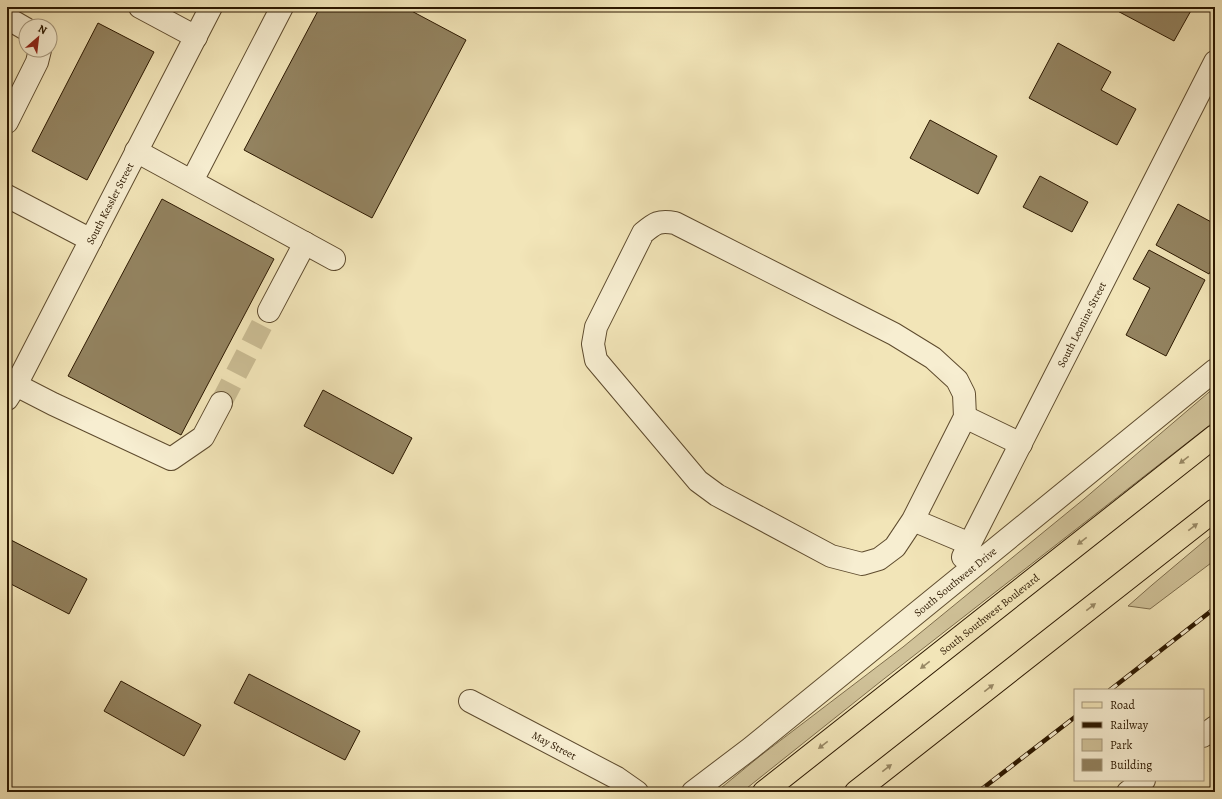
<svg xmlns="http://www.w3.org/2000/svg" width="1222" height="799" font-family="Alegreya,serif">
	<rect width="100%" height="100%" fill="#f2e5b8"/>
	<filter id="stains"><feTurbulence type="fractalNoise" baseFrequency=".005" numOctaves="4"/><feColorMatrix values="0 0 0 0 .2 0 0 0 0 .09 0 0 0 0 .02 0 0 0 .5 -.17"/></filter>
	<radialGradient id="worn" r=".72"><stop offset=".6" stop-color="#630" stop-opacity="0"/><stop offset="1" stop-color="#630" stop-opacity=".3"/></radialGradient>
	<path fill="#d0c299" stroke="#7e6d4c" d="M1215 387V421L880 682 742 792H716L760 756 903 647 1084 499Z
		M1215 532V560L1150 609 1128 606 1152 585Z"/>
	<path fill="#938360" stroke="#2c1800" d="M320 7H404L466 40 372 218 244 150Z
		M1110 7H1193L1174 41Z
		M98 23 154 52 87 180 32 151Z
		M1058 43 1111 72 1101 90 1136 109 1117 145 1029 98Z
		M930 120 997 156 978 194 910 158Z
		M1040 176 1088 202 1072 232 1023 207Z
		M162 199 274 259 181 435 68 376Z
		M1178 204 1215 224V263L1209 274 1156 245Z
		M1149 250 1205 280 1166 356 1126 335 1150 288 1133 279Z
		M323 390 412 438 393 474 304 426Z
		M7 538 87 579 69 614 7 582Z
		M249 674 360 731 345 760 234 703Z
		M121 681 201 725 184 756 104 711Z"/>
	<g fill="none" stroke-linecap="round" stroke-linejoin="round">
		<path stroke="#cabc93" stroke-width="22" stroke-dasharray="22 11" stroke-linecap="butt" d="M221 403 269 311"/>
		<defs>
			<g id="minor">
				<path d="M140 7 196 37"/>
				<path d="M7 18 26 29"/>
				<path d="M7 122 37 62 40 50"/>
				<path d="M136 151 334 259"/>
				<path d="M192 181 282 7"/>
				<path d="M7 196 91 240"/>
				<path d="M269 311 305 243"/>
				<path d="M16 385 53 404 171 459 203 437 221 403"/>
				<path id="s1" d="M7 399 16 385 211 7"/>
				<path d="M965 417 1021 444"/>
				<path d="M913 520 895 547 879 559 862 564 831 556 717 495 698 481 596 360 593 344 596 327 643 233C655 223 659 220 675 223L894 334 933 358 957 380 964 394 965 417 913 520 970 544"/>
				<path id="s2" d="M963 557 1215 62"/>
				<path id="s3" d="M470 701 617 778 637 792"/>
				<path d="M1203 736 1215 727"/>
				<path id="s4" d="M693 792 751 748 1215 370"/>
				<path d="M1128 792 1144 780"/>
			</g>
			<g id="major">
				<path id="s5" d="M764 792 1215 436"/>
				<path d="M856 792 1215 510"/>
			</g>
		</defs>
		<use href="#minor" stroke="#5e4b2e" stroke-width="24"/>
		<use href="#major" stroke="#2c1800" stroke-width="24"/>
		<use href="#minor" stroke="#f7eed1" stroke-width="22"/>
		<use href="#major" stroke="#f2e5b8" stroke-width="22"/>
		<defs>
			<path id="rail" d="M1110 690 1215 608
				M978 792 1075 717"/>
		</defs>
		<use href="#rail" stroke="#2c1800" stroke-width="4.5"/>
		<use href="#rail" stroke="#f7eed1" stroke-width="3" stroke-dasharray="9" stroke-linecap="butt"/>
	</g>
	<defs><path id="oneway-solid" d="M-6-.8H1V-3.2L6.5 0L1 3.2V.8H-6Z"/></defs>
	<g fill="#998965">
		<use href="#oneway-solid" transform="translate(1184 460) rotate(142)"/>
		<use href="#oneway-solid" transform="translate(1193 527) rotate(-38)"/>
		<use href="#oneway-solid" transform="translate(1082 541) rotate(142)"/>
		<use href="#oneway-solid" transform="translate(1091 607) rotate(-38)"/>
		<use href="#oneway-solid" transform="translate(925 665) rotate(142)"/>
		<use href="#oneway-solid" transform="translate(989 688) rotate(-38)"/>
		<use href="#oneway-solid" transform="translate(823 745) rotate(142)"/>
		<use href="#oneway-solid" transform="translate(887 768) rotate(-38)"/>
	</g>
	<g text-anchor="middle" stroke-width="3" stroke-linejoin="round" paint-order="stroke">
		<g font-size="11" fill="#2c1800" stroke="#f7eed1">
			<text dy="4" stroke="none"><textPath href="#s1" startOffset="221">South Kessler Street</textPath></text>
			<text dy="4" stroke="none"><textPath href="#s2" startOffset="261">South Leonine Street</textPath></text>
			<text dy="4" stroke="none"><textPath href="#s4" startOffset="336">South Southwest Drive</textPath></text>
			<text dy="4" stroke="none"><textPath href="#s5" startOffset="287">South Southwest Boulevard</textPath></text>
			<text dy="4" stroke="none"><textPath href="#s3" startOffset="95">May Street</textPath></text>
		</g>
	</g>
	<rect width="1222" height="799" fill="none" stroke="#f2e5b8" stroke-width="24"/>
	<rect x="8" y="8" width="1206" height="783" fill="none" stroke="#2c1800" stroke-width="2"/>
	<rect x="12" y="12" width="1198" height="775" fill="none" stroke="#2c1800"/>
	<rect x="1074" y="689" width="130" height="92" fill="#f7eed1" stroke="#a6987d"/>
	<rect x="1082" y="702" width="20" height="6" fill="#f2e5b8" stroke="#a6987d"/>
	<text x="1110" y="709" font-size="12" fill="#2c1800">Road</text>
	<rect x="1082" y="722" width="20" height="6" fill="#2c1800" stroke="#a6987d"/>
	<text x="1110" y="729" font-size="12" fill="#2c1800">Railway</text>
	<rect x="1082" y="739" width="20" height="12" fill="#d0c299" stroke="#a6987d"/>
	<text x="1110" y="749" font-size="12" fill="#2c1800">Park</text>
	<rect x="1082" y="759" width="20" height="12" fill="#938360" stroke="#a6987d"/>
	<text x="1110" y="769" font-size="12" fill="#2c1800">Building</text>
	<g transform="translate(38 38) rotate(28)"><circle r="19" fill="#f7eed1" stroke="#a6987d"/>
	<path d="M0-3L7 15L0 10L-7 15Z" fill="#8f2418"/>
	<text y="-6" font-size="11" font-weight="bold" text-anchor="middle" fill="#2c1800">N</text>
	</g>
	<rect width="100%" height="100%" filter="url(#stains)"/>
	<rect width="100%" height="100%" fill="url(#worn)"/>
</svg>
